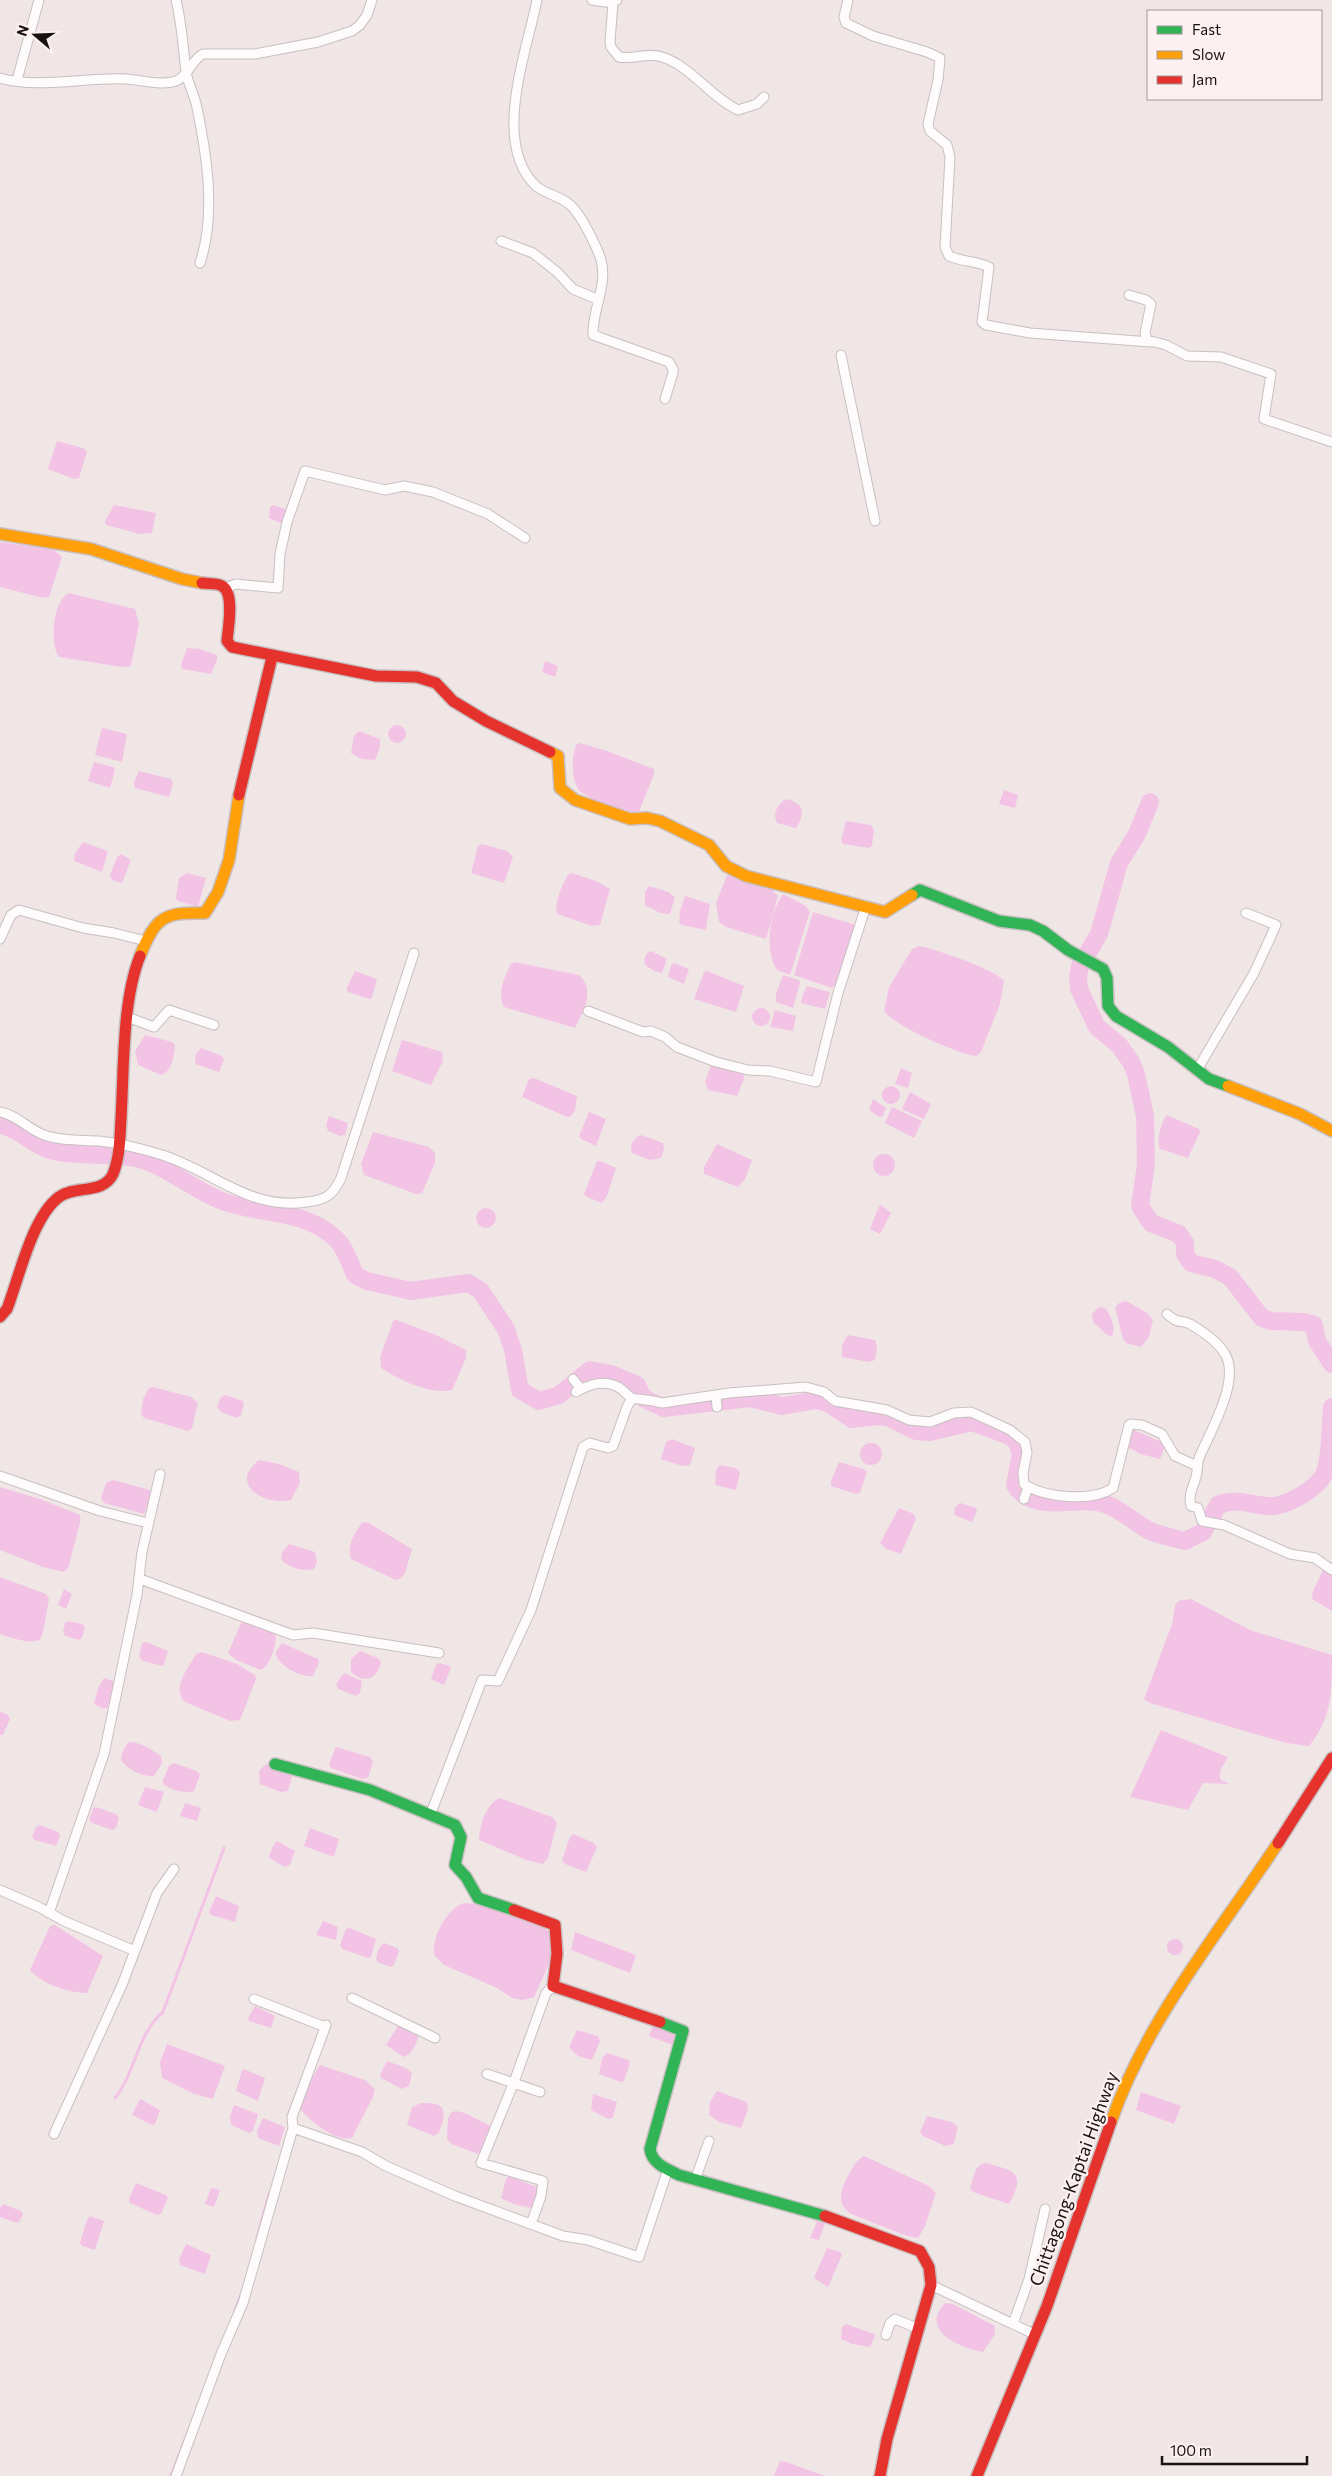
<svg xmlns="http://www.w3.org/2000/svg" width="1332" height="2476" font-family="Commissioner,sans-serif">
	<rect width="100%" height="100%" fill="#f1e6e6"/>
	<path fill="#f3c3e6" d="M57 441 83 448 87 452 79 478 74 479 48 469Z
		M114 505 156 513 152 533 140 534 106 525 105 521Z
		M273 505 288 510 283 524 269 518 270 507Z
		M0 542 53 549 62 557 49 597 43 598 0 587Z
		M69 593 135 609 139 624 131 666 122 667 59 657C49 644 53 600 69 593Z
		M187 648 200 649 217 655V660L211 674 182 669 181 665Z
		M545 661 558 666 555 677 542 672Z
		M388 734a9 9 0 1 1 18 0a9 9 0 1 1-18 0Z
		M102 728 127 734 122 762 95 755Z
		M359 731 380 739V747L375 760 362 759 351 753 354 736Z
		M580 743 607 751 654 769V774L638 814 599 803 579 791C571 776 571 761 576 745Z
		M94 762 113 767 115 770 110 788 88 781Z
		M139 771 171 779 173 783 169 797 135 788 134 782Z
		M1004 790 1018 795 1015 808 999 804Z
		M786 799C804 803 806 813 796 828L777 823C772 813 778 804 786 799Z
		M846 821 871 825 874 830 872 846 869 848 843 844 841 841Z
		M83 842 108 851 102 872 74 861 75 853Z
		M482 844 507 851 513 857 504 883 471 873 478 846Z
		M121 854 131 860 122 883 112 880 110 875 117 857Z
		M187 873 206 878 198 907 178 901 176 898 179 878Z
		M572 873 596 881 610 889 600 925 592 926 557 914C554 902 562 885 568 875Z
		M727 875 771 889 778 896 766 939 726 927 719 922 716 903Z
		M649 886 668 892 675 897 670 914 660 913 645 905V892Z
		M783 894 806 906 810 912 790 975 777 970C764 949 769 914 783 894Z
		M685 896 710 904 706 930 682 925 679 922 680 911Z
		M813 912 856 925 837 983 832 988 794 975Z
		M919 946C935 949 995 969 1004 981L1000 1004 981 1052 976 1056C958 1054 894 1026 884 1011L889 987 912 949Z
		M651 951 667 959 662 973 654 971 645 965C643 960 646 952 651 951Z
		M514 962 579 975C596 990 583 1011 575 1028L504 1007C497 992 504 978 511 964Z
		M674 963 689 969 684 984 668 977 671 965Z
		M355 971 377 979 372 998 370 999 348 992 346 989Z
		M707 971 744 986 736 1012 694 999 704 972Z
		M783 975 799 980 800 983 793 1008 776 1002V994Z
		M807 986 830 992 825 1009 801 1003 802 996Z
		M752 1017a9 9 0 1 1 18 0a9 9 0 1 1-18 0Z
		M775 1010 796 1016 793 1031 770 1027Z
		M145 1035 172 1042 175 1045C175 1055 171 1073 161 1075L138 1065 135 1051Z
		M402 1040 442 1052 443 1061 431 1085 392 1071Z
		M201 1048 222 1056 224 1060 219 1072 195 1064 196 1054Z
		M711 1065 744 1074V1079L737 1096 708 1090 705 1082Z
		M901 1068 912 1073 908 1088 895 1084Z
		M534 1078 577 1096 575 1111 571 1116 567 1117 522 1097 529 1079Z
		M882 1095a9 9 0 1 1 18 0a9 9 0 1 1-18 0Z
		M910 1092 931 1104 924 1119 902 1109Z
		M873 1099 886 1108 883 1116 879 1117 869 1110Z
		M892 1107 922 1121 914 1138 885 1123Z
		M589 1112 606 1119 596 1146 581 1139 579 1136Z
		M1167 1115 1201 1130 1188 1158 1160 1149C1156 1141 1161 1122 1167 1115Z
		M329 1116 348 1123 345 1135 340 1136 328 1131 326 1125Z
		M373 1132 429 1147 435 1153V1163L422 1193 416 1194 364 1175 361 1164Z
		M641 1135 663 1143 664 1148 661 1158 650 1160 632 1153C629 1146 634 1137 641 1135Z
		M717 1144 752 1160 745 1179 738 1187 704 1174V1167Z
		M873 1165a11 11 0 1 1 22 0a11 11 0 1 1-22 0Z
		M597 1161H601L616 1168 607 1196 602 1203 587 1197 584 1194Z
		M881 1205 891 1213 880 1234 870 1229 879 1206Z
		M476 1218a10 10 0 1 1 20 0a10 10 0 1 1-20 0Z
		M1126 1301 1146 1312 1153 1320 1149 1337 1141 1347 1126 1343 1123 1339 1115 1308 1119 1303Z
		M1099 1307 1105 1308C1111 1315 1116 1327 1112 1336L1107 1335 1093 1322 1092 1314Z
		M394 1319 436 1335 466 1350V1358L452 1390C431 1395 399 1380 381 1368L380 1357Z
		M848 1335 875 1340 877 1347 875 1360 869 1362 842 1357V1345Z
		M153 1387 191 1397 198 1403 192 1428 188 1431 144 1418 141 1414 143 1399 149 1388Z
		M226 1395 243 1401 244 1405 241 1415 237 1418 221 1412 217 1407 221 1397Z
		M1132 1429 1166 1444 1160 1459 1140 1454 1126 1446Z
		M672 1439 695 1448 690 1465 682 1466 661 1459 666 1442Z
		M860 1454a11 11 0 1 1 22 0a11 11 0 1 1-22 0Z
		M259 1460 279 1464 299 1472 300 1483 291 1500C264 1506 228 1484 259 1460Z
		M839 1462 864 1469 867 1472 860 1493 856 1494 831 1486V1481Z
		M720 1465 736 1468 740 1472 736 1490 715 1485 716 1470Z
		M113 1480 150 1490 152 1495 144 1514 104 1503 101 1498 106 1483Z
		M0 1487 40 1499 80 1515V1523L68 1568 64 1572 43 1567 0 1550Z
		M960 1503 976 1508 977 1511 972 1522 954 1515 955 1507Z
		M899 1508 914 1514 916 1519 901 1554 886 1549 880 1543Z
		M363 1522 369 1523 412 1549 405 1573 400 1579 396 1580 351 1559C346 1547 355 1531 363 1522Z
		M289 1544 315 1552 317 1562 314 1569C303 1572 288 1568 281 1559L282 1552Z
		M1323 1570 1332 1573V1611L1312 1599 1313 1591Z
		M0 1577 46 1594 49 1599 43 1632 40 1640C27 1644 12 1638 0 1634Z
		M64 1589 72 1594 66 1609 58 1605Z
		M1191 1599 1250 1630 1332 1655C1332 1691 1332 1718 1309 1746L1286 1743 1150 1703 1144 1699 1172 1624 1175 1606 1178 1601Z
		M69 1621 82 1624 85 1627 82 1638 79 1640 65 1636 63 1632 65 1623Z
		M242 1621 272 1631 276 1637C276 1647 270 1665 261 1670L236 1660 228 1653Z
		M146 1642 168 1651 163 1666 143 1661 139 1657 142 1643Z
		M282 1643 318 1659 319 1663 313 1676C299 1677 279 1666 275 1653Z
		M360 1651 378 1658 381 1662C377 1680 365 1684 351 1672V1659Z
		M202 1652 237 1664 255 1675 256 1679 240 1720 230 1721 185 1702C171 1689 188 1668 196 1654Z
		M439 1663 450 1666 451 1668 444 1685 431 1679 436 1665Z
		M344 1673 362 1681 360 1693 356 1696 338 1689 336 1684Z
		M104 1678 113 1681 114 1684 108 1707 104 1709 94 1704 98 1688Z
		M0 1712 7 1714 10 1719 3 1735H0Z
		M1161 1730 1228 1757 1220 1771V1779L1229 1784 1203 1783 1188 1810 1130 1797Z
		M128 1742C140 1741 152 1750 161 1756L162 1763 154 1776C143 1777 128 1770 121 1760L122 1753Z
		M336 1747 370 1757 373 1762 368 1778 362 1779 331 1768 329 1764Z
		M174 1763 197 1771 200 1775 194 1791C185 1794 168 1790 162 1782L169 1766Z
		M266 1764 291 1774 292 1777 288 1791 281 1792 260 1784 259 1771Z
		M145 1787 164 1792 157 1812 138 1805Z
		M500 1798 552 1817 557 1823 548 1858 543 1864 526 1860 479 1840C480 1825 486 1803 500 1798Z
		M185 1803 201 1808 197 1821 180 1816Z
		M96 1807 116 1814 119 1818 116 1828 112 1830 92 1823 89 1820 93 1808Z
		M40 1825 58 1832 60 1836 56 1846 35 1840 32 1837 36 1827Z
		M310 1828 339 1839 334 1857 304 1846Z
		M573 1834 594 1843 597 1847 586 1872 565 1864 562 1860 570 1837Z
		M277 1841 295 1851 290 1865 285 1867 271 1859 269 1856 274 1844Z
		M216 1896 239 1906 235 1922 211 1915 209 1912Z
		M464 1903C483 1903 540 1921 553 1935L552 1957 534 1997 523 2000 512 1998 497 1988 444 1965 434 1955C431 1938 448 1907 464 1903Z
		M323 1921 338 1927 336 1940 316 1935Z
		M55 1925 103 1956 87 1993C69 1993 42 1984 30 1970L50 1926Z
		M350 1928 376 1939 371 1957 368 1958 342 1949 340 1945 346 1929Z
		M575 1932 636 1955 630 1973 571 1950Z
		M1167 1947a8 8 0 1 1 16 0a8 8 0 1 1-16 0Z
		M384 1943 397 1948 399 1951 394 1965 391 1967 377 1962C375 1956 379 1946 384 1943Z
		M255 2006 275 2016 271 2028 249 2021 248 2018Z
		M653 2025 677 2035 673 2045 649 2036Z
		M398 2026 418 2035C418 2043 411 2055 404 2057L386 2045Z
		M577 2030 598 2036 600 2041 593 2058 591 2060 578 2056 569 2047Z
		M167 2044 225 2066 213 2099 194 2094 162 2078 160 2062Z
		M607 2053 629 2060 630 2064 624 2081 621 2082 599 2074 602 2058Z
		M387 2061 406 2068 412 2073 409 2086 402 2089 381 2078 380 2075Z
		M320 2065 365 2080 375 2089 373 2097 352 2138C334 2142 311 2121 300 2109L308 2085Z
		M244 2069 265 2078 258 2101 236 2091 242 2070Z
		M717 2091 747 2102 748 2109 741 2128 719 2122 709 2115 710 2102Z
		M1141 2092 1181 2106 1174 2124 1136 2110Z
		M593 2094 617 2102 613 2118 608 2119 591 2110Z
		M140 2099 160 2110 155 2124 152 2125 132 2115Z
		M421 2103C449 2102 446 2112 439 2133L434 2136 407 2125 412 2107Z
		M234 2105 258 2114 253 2131 249 2133 231 2125 230 2116Z
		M456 2111 465 2113 492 2127 484 2149 478 2154 451 2144 447 2139 448 2118 452 2112Z
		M927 2116 952 2122 958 2127 954 2144 945 2146 923 2136 920 2132Z
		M263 2118 285 2127 279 2146 258 2138 257 2131Z
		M864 2156 929 2186 936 2193 925 2226 918 2238 907 2236 851 2214C846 2210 841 2206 841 2198 840 2188 855 2159 864 2156Z
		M986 2163C1014 2171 1027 2172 1009 2204L973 2192 970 2188 976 2169 981 2164Z
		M509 2176 539 2188 533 2208 516 2205 501 2198 506 2179Z
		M136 2183 166 2195 168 2198 161 2214 157 2215 130 2203 129 2199Z
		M211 2188 220 2190 214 2207 205 2204Z
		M3 2204 21 2211 23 2215 18 2223 0 2217V2208Z
		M90 2216 104 2221 95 2250 82 2246 80 2243 87 2220Z
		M817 2221 825 2223 819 2240 810 2238Z
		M186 2244 211 2255 205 2274 180 2265 179 2259Z
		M827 2248 840 2252 842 2255 828 2287 814 2278Z
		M945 2303 953 2304 995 2326V2334L983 2352C960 2348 919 2331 945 2303Z
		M846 2324 874 2334 875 2336 870 2347 852 2344 841 2339 842 2327Z
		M780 2461 786 2462 825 2476H774Z"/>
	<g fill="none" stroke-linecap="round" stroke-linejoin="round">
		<path stroke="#f3c3e6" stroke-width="3" d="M115 2098C136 2072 137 2034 163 2012L224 1848
			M257 2238 269 2194
			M235 2310 242 2292
			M171 2476 186 2437"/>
		<path stroke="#f3c3e6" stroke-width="18" d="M1150 802 1137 834 1119 863 1099 934 1080 966 1078 977 1079 989 1097 1027 1119 1045 1131 1062 1136 1074 1145 1116 1146 1164 1140 1206 1151 1223 1179 1234 1185 1243V1254L1191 1263 1215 1269 1230 1277 1262 1318 1271 1321 1303 1322 1314 1325 1317 1341 1332 1364
			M0 1125C18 1127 32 1145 50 1150 76 1157 103 1153 130 1157 165 1163 189 1188 222 1201 259 1215 304 1209 335 1238 345 1247 350 1263 355 1275L367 1281 411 1291 468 1283 480 1290 506 1329 513 1350 520 1390 539 1401 559 1395 590 1370 611 1374 637 1385 643 1398 664 1408 750 1398 782 1406 817 1400 828 1403 852 1419 880 1416 890 1418 916 1431 930 1432 972 1422 1010 1436 1017 1442 1021 1453 1015 1485C1032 1513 1071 1498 1097 1502 1116 1505 1132 1521 1148 1530 1159 1535 1173 1538 1185 1541L1203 1532 1218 1505C1241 1496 1255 1508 1275 1506 1291 1503 1319 1488 1325 1472 1331 1455 1330 1426 1332 1407"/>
		<defs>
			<path id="street" d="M176 0C182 24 183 48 186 72 188 84 195 96 197 108 207 156 216 215 200 263
				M537 0C527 51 491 143 536 186 545 194 560 196 569 204 580 212 597 247 601 260 608 285 592 310 593 335L669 362 673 369V373L665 399
				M592 0 605 2 617 0
				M848 0 844 17 846 23 873 36 927 52 940 58 938 80 928 124 930 131 947 145 950 157 945 247 949 256C963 262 976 261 989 267L982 322 986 325 1030 333 1151 342
				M613 2 610 42 611 47 619 57C633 60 648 52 662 57 691 66 710 97 738 110L757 104 764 97
				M0 78C38 89 87 77 126 79 142 80 161 86 176 81 189 76 191 60 203 54H255L318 42 352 31 360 25 367 15 372 0
				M17 80 39 0
				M501 241 533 253 557 272 573 289 599 300
				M1129 295 1146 300 1151 304 1145 333 1147 340 1166 345 1187 356 1221 357 1271 374 1264 419 1332 442
				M841 355 875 521
				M225 588 236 584 278 588 280 554 287 522 305 471 385 490 404 486 433 492 488 514 525 538
				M0 939 11 915 19 910 83 928 114 933 146 941
				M588 1011 643 1032 651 1031 665 1037 677 1047 716 1062 748 1070 770 1071 816 1082 838 993 866 906
				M127 1017 154 1027 169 1010 214 1025
				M1197 1070 1254 973 1276 925 1246 913
				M0 1112C20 1116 29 1131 47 1136 63 1141 82 1140 99 1141 119 1143 139 1148 159 1154 211 1169 248 1211 307 1202 326 1200 333 1195 341 1178L414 953
				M1167 1314C1179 1325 1180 1319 1190 1324 1202 1331 1218 1342 1225 1354 1241 1380 1210 1432 1199 1458 1197 1464 1198 1470 1196 1477 1193 1488 1188 1494 1191 1506L1198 1508 1202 1521 1224 1525 1290 1554 1315 1558 1332 1570
				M573 1379 581 1389
				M576 1392C590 1384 604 1379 620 1388 624 1391 628 1396 632 1398 634 1399 654 1400 662 1403L729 1393 806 1387 824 1392 835 1401 887 1410 909 1420 930 1422 954 1413 971 1412 1010 1430 1025 1442 1027 1453 1023 1473 1024 1484C1045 1498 1092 1502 1113 1488L1129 1425 1131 1424 1142 1425 1162 1434 1175 1456 1197 1466
				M716 1395 717 1407
				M0 1476 100 1511 148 1523
				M1024 1499 1028 1487
				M140 1579 293 1635 313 1633 439 1653
				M431 1813 482 1680 498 1681 531 1610 583 1447 590 1443 608 1448 613 1446 627 1407 632 1398
				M0 1890 39 1907 64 1921 135 1951
				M49 1913 104 1754 137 1595 142 1552 160 1474
				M352 1998 435 2038
				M254 1999 325 2027
				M487 2074 540 2092
				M293 2128 362 2152 386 2166 455 2196 563 2236 588 2240 639 2257 668 2169
				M54 2134 122 1985 157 1893 174 1869
				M695 2180 709 2141
				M531 2224 541 2196 543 2181 481 2163 514 2082 546 1993 553 1986
				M931 2285 1036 2335
				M1013 2324 1029 2279 1045 2209
				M886 2335 890 2323 895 2319 919 2329
				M176 2476 221 2354 243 2303 293 2128 292 2117 326 2025"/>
			<path id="fast" d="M912 895 920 890 999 921 1030 925 1043 931 1068 950 1103 969 1107 978 1108 1006 1116 1016 1168 1047 1209 1079 1228 1086
				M275 1764 370 1790 455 1825 461 1837 455 1865 466 1877 478 1898 514 1910
				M660 2022 683 2031 650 2149C652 2164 667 2169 679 2175L825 2216"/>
			<path id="slow" d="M0 534 91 549 182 579 202 583
				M550 752 558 756 560 788 575 800 630 819 647 818 660 821 709 845 726 866 746 876 885 912 912 895
				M140 956C156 917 163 912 205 913L218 892 229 860 239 795
				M1228 1086 1300 1114 1332 1131
				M1111 2122C1146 2020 1219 1933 1278 1843"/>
			<path id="jam" d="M202 583C208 584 217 583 222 586 235 593 228 629 227 641L232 647 376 676 417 677 436 683 453 701 486 721 550 752
				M239 795 272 657
				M0 1317 7 1309C19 1278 32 1217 59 1197 75 1185 103 1195 113 1174 120 1157 120 1136 121 1118 124 1069 122 1001 140 956
				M1278 1843 1332 1758
				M514 1910 555 1925 557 1954 553 1986 660 2022
				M825 2216 920 2251 929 2267 931 2285 887 2439 880 2476
				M977 2476 1047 2306 1111 2122"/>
		</defs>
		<use href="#street" stroke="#c8bfc0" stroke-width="11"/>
		<use href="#fast" stroke="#c8bfc0" stroke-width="14"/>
		<use href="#slow" stroke="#c8bfc0" stroke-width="14"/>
		<use href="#jam" stroke="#c8bfc0" stroke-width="14"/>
		<use href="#street" stroke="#fdfbfb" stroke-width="9"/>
		<use href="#fast" stroke="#30b455" stroke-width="11"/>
		<use href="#slow" stroke="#ff9f0a" stroke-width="11"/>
		<use href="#jam" stroke="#e5322d" stroke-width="11"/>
	</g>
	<g text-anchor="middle" stroke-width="4.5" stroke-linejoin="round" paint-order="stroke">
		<g font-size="18" fill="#191212" stroke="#fdf0f1">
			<text transform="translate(1074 2179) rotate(-70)" y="6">Chittagong-Kaptai Highway</text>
		</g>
	</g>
	<rect x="1147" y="10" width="175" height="90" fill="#fdf0f1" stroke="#a29798"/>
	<rect x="1157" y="26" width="25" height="8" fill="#30b455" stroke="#a29798"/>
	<text x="1192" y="35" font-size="15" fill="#191212">Fast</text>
	<rect x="1157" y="51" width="25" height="8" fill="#ff9f0a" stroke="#a29798"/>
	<text x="1192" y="60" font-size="15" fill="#191212">Slow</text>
	<rect x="1157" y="76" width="25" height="8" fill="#e5322d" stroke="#a29798"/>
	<text x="1192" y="85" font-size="15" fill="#191212">Jam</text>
	<g transform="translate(35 35) rotate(289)" stroke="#fdf0f1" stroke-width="4" paint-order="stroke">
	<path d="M0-4L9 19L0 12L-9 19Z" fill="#191212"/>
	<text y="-8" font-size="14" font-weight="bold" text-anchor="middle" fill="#191212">N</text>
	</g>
	<path d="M1162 2456v8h145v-8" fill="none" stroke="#191212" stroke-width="2.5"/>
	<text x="1170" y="2456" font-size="15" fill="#191212" stroke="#fdf0f1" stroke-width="4" paint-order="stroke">100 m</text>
</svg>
